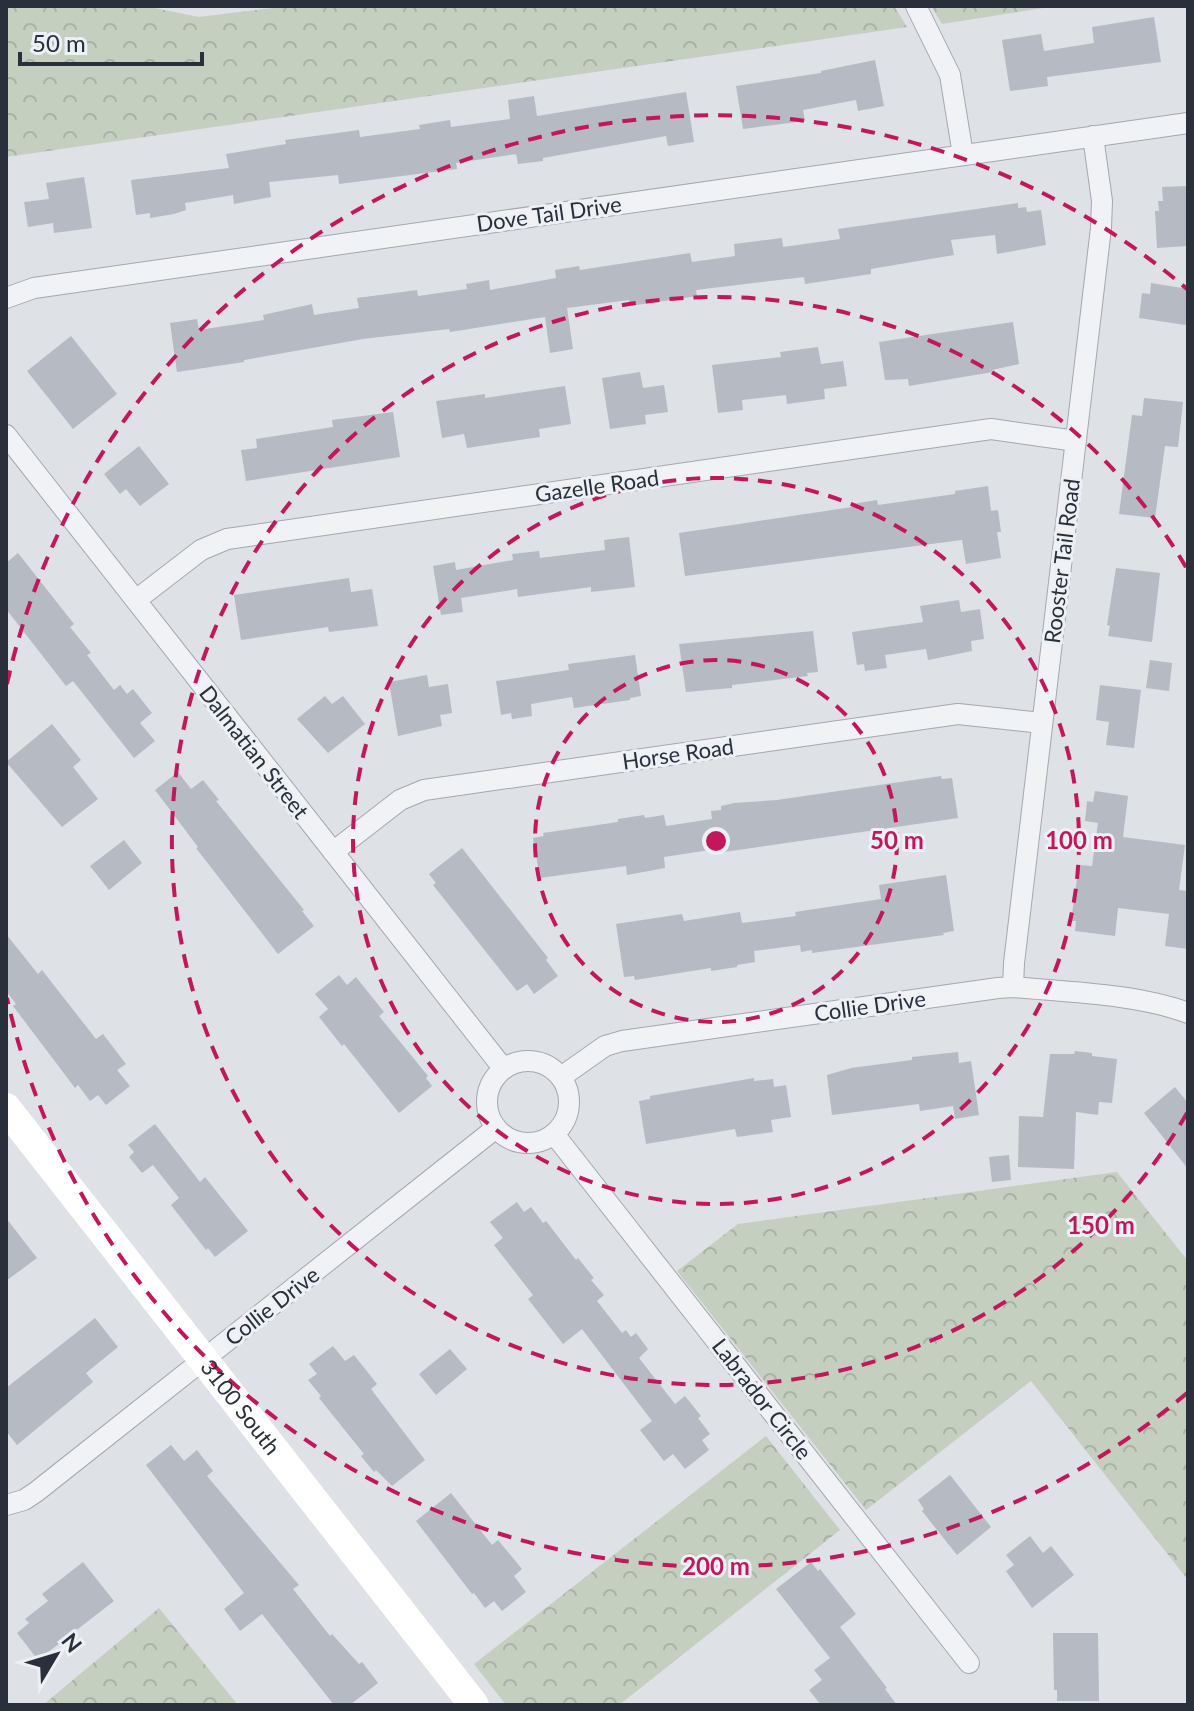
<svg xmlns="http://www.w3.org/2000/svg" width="1194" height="1711" font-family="Lato,sans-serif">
	<defs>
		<pattern id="park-crowns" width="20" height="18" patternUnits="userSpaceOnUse" patternTransform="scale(2)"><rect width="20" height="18" fill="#c4cfc0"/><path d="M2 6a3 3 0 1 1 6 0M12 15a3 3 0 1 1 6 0" fill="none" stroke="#a8b2a6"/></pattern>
	</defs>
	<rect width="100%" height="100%" fill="#dee1e6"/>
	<path fill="url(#park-crowns)" d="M6 6H145L199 17 289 6H894L907 27 6 157Z
		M931 6H1056L942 24Z
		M1117 1172 1188 1261V1580L1031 1381 866 1510 677 1271 738 1224Z
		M766 1436 840 1530 619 1705H506L474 1664Z
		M159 1608 238 1705H43Z"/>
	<path fill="#b6bac2" d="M1154 17 1161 62 1047 77 1048 86 1010 91 1002 40 1041 34 1044 51 1094 43 1092 27Z
		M875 60 884 106 858 111 856 100 803 110 805 121 743 129 736 86 821 73V71Z
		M686 92 694 142 668 146 666 136 543 158V161L518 164 516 154 456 163 457 169 339 184 338 175 269 182 271 197 234 204 233 195 185 203 186 210 174 214 150 218V213L136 215 131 180 229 168 226 154 286 144 285 140 359 130 360 137 420 129 419 125 450 120 451 127 510 119 508 100 534 96 537 116Z
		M84 177 92 228 54 233 53 223 28 227 24 202 49 199 46 183Z
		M1188 186V246L1157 248 1155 211H1159L1158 201H1163L1162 187Z
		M1018 203V208L1026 207 1027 212 1041 210 1046 245 997 254 995 235 951 240 954 255 871 269V274L805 284 804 277 696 290 697 296 630 306 629 300 567 308 573 349 550 353 545 317 450 332 449 329 363 339 244 360V362L177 372 170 323 197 319 199 330 264 320 263 315 312 304 314 315 359 308 357 298 417 290 418 296 467 289 466 284 489 280 490 290 556 278 555 270 579 266 580 270 690 253 692 262 735 256 734 244 782 238 783 247 840 239 838 229Z
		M1151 283 1188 289V323L1185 325 1139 318 1142 293 1150 294Z
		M1013 322 1019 364 992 370 993 372 909 386 908 379 885 380 879 342Z
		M71 336 117 394 73 429 27 371Z
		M818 347 821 364 843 361 847 386 824 389 825 399 787 404 786 395 742 400 743 410 718 413 712 365 781 357 780 352Z
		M640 372 643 388 664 385 668 412 645 415 646 424 610 429 602 378Z
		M565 386 571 424 539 429 540 437 467 448 464 434 442 438 436 401 485 394V398Z
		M1144 398 1183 402 1178 447 1165 446 1155 518 1119 514 1132 415 1142 416Z
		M393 412 400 457 246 481 241 450 257 448 256 439 333 427 332 420Z
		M139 446 169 484 140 506 126 489 120 494 104 474Z
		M988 486 991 511 998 510 1001 532H997L1001 558 966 564 962 540 685 576 679 533 852 507V504L877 500 878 505 955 494V491Z
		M629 537 635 587 591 592V587L518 597 517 589 461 598 463 612 441 615 433 566 455 562 456 570 513 560 512 554 539 551 540 558 605 550 604 540Z
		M18 553 74 624 70 627 91 653 87 655 114 690 120 685 127 694 133 689 152 713 140 723 155 741 134 758 73 681 66 686 6 609V563Z
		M1116 568 1160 573 1152 642 1108 636 1110 626 1107 625Z
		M349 578 351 592 372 589 378 626 329 632 328 627 241 640 234 595Z
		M959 600 961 612 980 609 984 639 971 641 972 651 928 660 926 649 885 655 887 668 865 671 864 664 857 665 852 632 923 622 920 606Z
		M813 631 818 672 807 673 808 676 732 685V688L686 692 679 644Z
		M635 655 641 696 630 698V700L574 708 572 697 531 704 532 716 512 719 511 713 501 715 496 681 569 670 568 664Z
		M1150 660 1172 663 1169 691 1146 688Z
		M427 675 429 687 448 684 452 713 440 715 442 726 398 736 389 682Z
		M1100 685 1141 690 1134 748 1106 745 1109 722 1096 720Z
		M325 696 332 704 343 696 365 724 328 753 297 719Z
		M52 724 81 760 73 767 98 799 62 827 6 762Z
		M178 772 191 789 203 780 219 800 216 801 304 910 302 911 314 926 278 954 196 848 198 847 155 790Z
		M941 776 942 779 952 778 958 818 717 853 716 849 664 857 665 868 627 875 626 866 540 878 533 838 544 836 543 833 618 822V819L644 815 645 818 664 815 666 826 712 819 711 811 721 810V806L734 803 777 800Z
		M1095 791 1128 796 1123 837 1185 845 1179 890 1188 891V949L1165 946 1169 914 1118 908 1115 936 1075 931 1076 921H1071L1079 865 1092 866 1098 823 1085 821 1087 801 1093 802Z
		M124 840 142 863 109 890 90 866Z
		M462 848 548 958 546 960 558 976 534 994 527 984 517 991 433 885 436 883 429 874Z
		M946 875 954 931 943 933 944 935 812 953V950L801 952 800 945 754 951 755 962 737 965V967L711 971V968L635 980 634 976 624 977 616 924 682 914 684 921 740 912 742 923 796 916 795 912 881 899 879 885Z
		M6 934 38 974 42 970 96 1039 103 1034 126 1064 117 1070 130 1086 106 1105 98 1095 90 1101 78 1085 75 1088 13 1006 16 1004 6 991Z
		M339 975 347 985 356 977 384 1012 379 1016 428 1076 426 1078 432 1086 399 1113 344 1044 342 1046 319 1017 328 1009 315 994Z
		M1075 1051 1092 1053V1056L1117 1059 1112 1103 1099 1102 1098 1115 1076 1112 1074 1169 1018 1167 1019 1116 1043 1117 1050 1054H1074Z
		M958 1052 959 1063 971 1061 979 1115 955 1119 953 1106 920 1111 919 1104 832 1115 827 1075 851 1068 912 1060V1057Z
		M754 1078V1081L773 1079 774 1087 786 1085 791 1117 771 1120 773 1132 737 1137 735 1129 646 1144 639 1101 650 1099V1096Z
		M1175 1087 1188 1103V1169L1144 1113Z
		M155 1124 200 1182 205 1177 248 1231 215 1257 208 1248 206 1250 171 1205 179 1198 153 1165 142 1173 129 1157 134 1152 128 1145Z
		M1009 1155 1011 1180 992 1182 989 1157Z
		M517 1202 524 1212 531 1207 543 1223 546 1221 576 1260 578 1258 594 1278 591 1280 604 1295 597 1301 622 1333 626 1330 631 1337 636 1333 648 1349 639 1358 675 1404 685 1396 701 1416 698 1418 710 1434 702 1440 709 1450 685 1469 673 1454 664 1461 640 1430 652 1421 582 1329 563 1344 528 1299 533 1295 494 1245 503 1238 490 1222Z
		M6 1218 37 1258 6 1281Z
		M95 1318 118 1347 86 1373 93 1382 17 1445 6 1431V1388Z
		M333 1346 345 1361 354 1355 377 1384 371 1389 425 1460 392 1486 376 1470 374 1472 361 1456 364 1454 319 1398 321 1396 308 1380 317 1374 309 1364Z
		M450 1349 467 1369 436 1395 419 1374Z
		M171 1445 184 1461 197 1450 213 1471 207 1476 299 1585 293 1589 330 1636 332 1634 359 1664 362 1662 378 1683 350 1705H334L262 1614 240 1631 224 1609 244 1593 146 1465Z
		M950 1475 991 1527 957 1555 922 1511 924 1509 918 1500Z
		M451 1493 492 1545 498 1540 522 1569 514 1576 526 1592 502 1611 494 1601 485 1608 474 1593 472 1594 416 1521Z
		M1030 1536 1043 1553 1051 1546 1074 1575 1032 1608 1006 1571 1014 1565 1006 1555Z
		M83 1562 114 1601 38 1660 17 1633 29 1623 25 1619 48 1601 42 1594Z
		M811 1562 818 1571 820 1569 856 1614 840 1627 887 1688 885 1689 897 1705H821L809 1690 822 1680 814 1670 830 1658 776 1589Z
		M1053 1633H1098L1099 1701H1057V1690H1054Z"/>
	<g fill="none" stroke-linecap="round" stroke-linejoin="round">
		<defs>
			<path id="minor" d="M916 6 950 75 963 155
				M6 298 34 288 1188 123
				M6 435 503 1068
				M136 600 201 550 227 539 991 429 1076 441
				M333 852 400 800 424 790 958 714 1042 723
				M1013 987 1014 963 1101 228 1102 201 1093 136
				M487 1102a41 41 0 1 1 82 0a41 41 0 1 1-82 0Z
				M561 1077 605 1046 622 1041 998 988 1013 987C1067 992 1138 994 1188 1013
				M554 1134 969 1663
				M6 1505 24 1500 36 1492 496 1128"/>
		</defs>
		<use href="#minor" stroke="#a4a8af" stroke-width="22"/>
		<use href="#minor" stroke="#f0f2f5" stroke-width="20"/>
		<path stroke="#fff" stroke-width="30" id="s1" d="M6 1108 474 1705"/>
	</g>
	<g fill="none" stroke="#c2185b" stroke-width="4" stroke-dasharray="14 10">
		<circle cx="716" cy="841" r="181"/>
		<circle cx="716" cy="841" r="363"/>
		<path d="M1187 1113A544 544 0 1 1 1187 569"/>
		<path d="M1187 1393A726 726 0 0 1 7 998M7 684A726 726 0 0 1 1187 289"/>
	</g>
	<g text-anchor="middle" stroke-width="6" stroke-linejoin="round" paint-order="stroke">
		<g font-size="22" fill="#29303b" stroke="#edf0f4">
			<text transform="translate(549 214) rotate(-8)" y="8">Dove Tail Drive</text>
			<text transform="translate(597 486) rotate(-8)" y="8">Gazelle Road</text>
			<text transform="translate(1062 561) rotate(-83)" y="8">Rooster Tail Road</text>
			<text transform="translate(254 752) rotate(52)" y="8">Dalmatian Street</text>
			<text transform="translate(678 754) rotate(-8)" y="8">Horse Road</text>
			<text transform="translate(870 1006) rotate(-8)" y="8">Collie Drive</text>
			<text transform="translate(272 1306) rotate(-38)" y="8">Collie Drive</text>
			<text transform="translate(762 1399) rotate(52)" y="8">Labrador Circle</text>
			<text dy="8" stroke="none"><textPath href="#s1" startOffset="380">3100 South</textPath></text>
		</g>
	</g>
	<circle cx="716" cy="841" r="12" fill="#c2185b" stroke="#edf0f4" stroke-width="4"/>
	<g font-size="24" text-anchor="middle" font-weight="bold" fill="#c2185b" stroke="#edf0f4" stroke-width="6" stroke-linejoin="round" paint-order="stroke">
		<text x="897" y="849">50 m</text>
		<text x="1079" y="849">100 m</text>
		<text x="1101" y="1234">150 m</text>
		<text x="716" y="1575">200 m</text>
	</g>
	<rect width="1194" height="1711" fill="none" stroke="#29303b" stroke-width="16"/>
	<g transform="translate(56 1655) rotate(52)" stroke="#edf0f4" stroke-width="6" paint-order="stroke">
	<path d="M0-6L14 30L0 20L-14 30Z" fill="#29303b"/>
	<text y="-12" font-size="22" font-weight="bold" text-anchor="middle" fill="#29303b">N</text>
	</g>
	<path d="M20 52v12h182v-12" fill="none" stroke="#29303b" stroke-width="4"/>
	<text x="32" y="52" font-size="24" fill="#29303b" stroke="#edf0f4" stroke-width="6" paint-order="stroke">50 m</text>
</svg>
